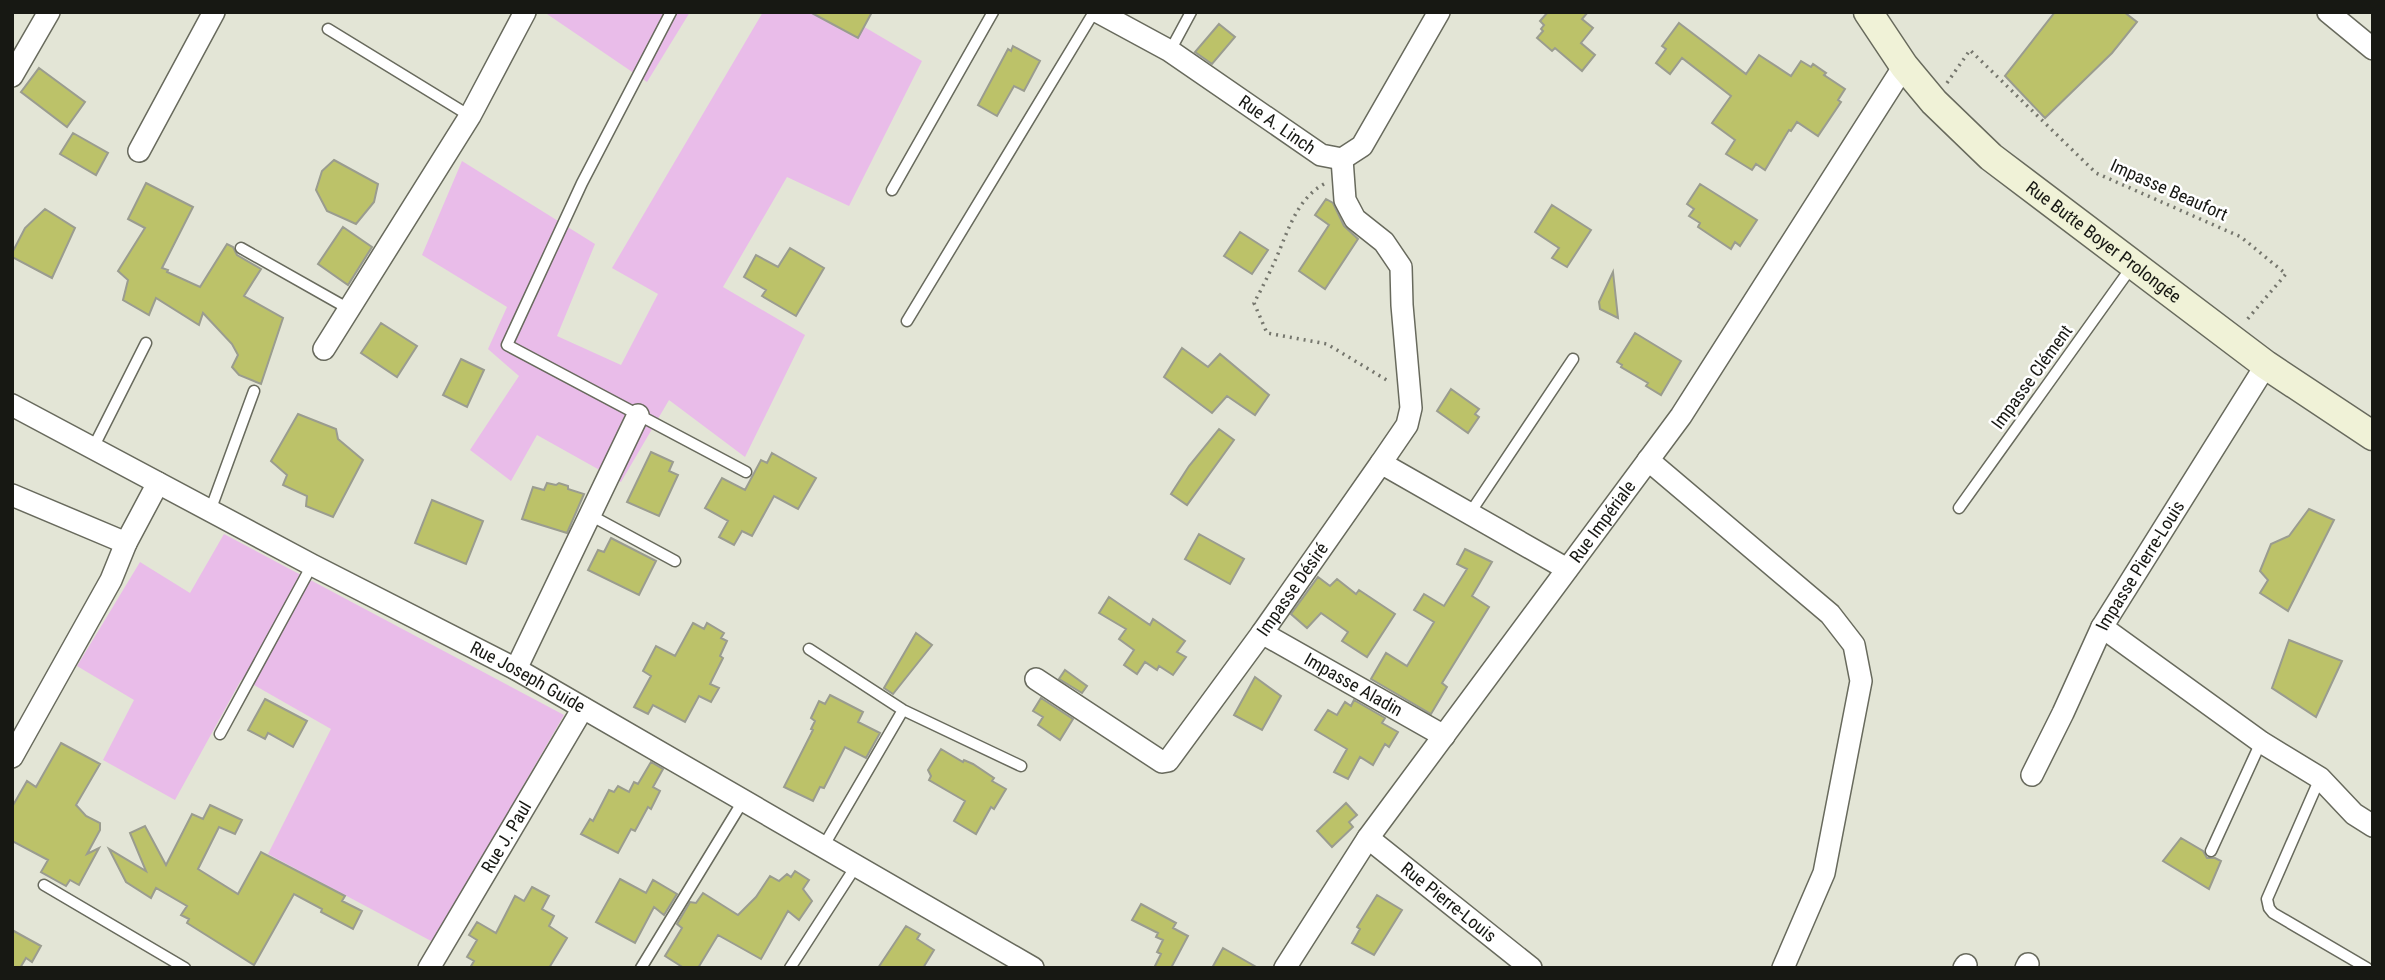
<svg xmlns="http://www.w3.org/2000/svg" width="2385" height="980" font-family="'Roboto Condensed',sans-serif">
	<rect width="100%" height="100%" fill="#e3e5d6"/>
	<path fill="#e9bce9" d="M544 12H690L647 82Z
		M763 12H839L922 61 849 206 787 177 723 287 805 335 745 457 669 400 621 482 537 435 511 481 470 450 519 376 488 349 507 307 422 255 462 161 595 244 557 336 621 365 658 294 612 268Z
		M224 534 564 715 433 942 268 854 331 729 254 685 241 680 175 800 103 760 134 700 77 666 140 562 190 593Z"/>
	<path fill="#bcc269" stroke="#9a9c8f" stroke-width="2" d="M810 12H872L858 38Z
		M1548 12H1588L1582 19 1593 28 1581 43 1595 55 1582 71 1555 48 1552 51 1537 38 1543 31 1541 29 1544 25 1540 21Z
		M2055 12H2124L2137 22 2112 53 2045 118 2005 76Z
		M1679 23 1746 74 1759 55 1791 76 1801 61 1811 67 1813 64 1826 73 1824 75 1845 89 1838 100 1841 102 1818 136 1797 122 1791 131 1789 130 1765 170 1756 164 1752 170 1726 154 1735 140 1712 123 1731 96 1682 58 1670 74 1656 63 1666 49 1662 46Z
		M1219 24 1235 37 1212 64 1195 52Z
		M1013 46 1040 61 1024 91 1014 86 997 116 978 105 1008 49 1011 51Z
		M39 68 85 102 67 127 21 92Z
		M73 133 108 153 96 175 60 154Z
		M334 160 378 184 374 202 356 224 327 211 316 190 322 171Z
		M146 183 193 207 162 268 168 270 167 272 200 287 227 244 233 247 237 255 261 269 244 296 283 318 261 384 239 375 232 367 238 355 232 344 203 313 199 325 156 298 149 315 123 300 128 280 118 271 145 228 128 219Z
		M1700 184 1757 220 1740 246 1735 242 1731 249 1698 227 1700 223 1689 216 1694 209 1687 204Z
		M1326 199 1333 203 1344 226 1358 239 1325 289 1299 271 1329 225 1315 215Z
		M1552 205 1591 230 1567 267 1552 258 1559 248 1535 232Z
		M45 209 75 228 52 278 12 257V253L25 228Z
		M343 227 372 247 348 285 318 264Z
		M1240 232 1268 250 1252 274 1224 256Z
		M790 248 824 268 796 316 762 296 766 290 744 277 756 255 778 267Z
		M1613 272 1618 318 1600 309 1599 302Z
		M381 323 417 346 397 377 361 353Z
		M1635 333 1681 361 1661 395 1646 386 1648 383 1621 367 1622 365 1617 362Z
		M1182 348 1208 367 1220 354 1269 395 1255 415 1227 396 1212 413 1164 377Z
		M461 359 484 370 467 407 443 395Z
		M1451 389 1479 409 1475 414 1479 417 1468 433 1437 411Z
		M298 414 336 429 338 439 363 460 333 517 306 506 307 496 283 485 287 475 271 461Z
		M1219 429 1234 440 1187 505 1171 494 1189 466Z
		M651 452 673 462 669 471 678 475 659 516 627 502Z
		M772 453 816 478 798 509 774 496 752 536 742 531 734 545 719 537 728 521 705 508 722 478 745 490 761 460 767 463Z
		M547 483 556 485 559 483 568 486V489L584 494 567 533 522 519 533 487 544 490Z
		M432 500 483 521 466 564 415 543Z
		M2309 509 2334 520 2288 611 2260 593 2268 580 2260 571 2271 544 2289 536Z
		M1199 534 1244 559 1230 584 1185 559Z
		M611 538 656 561 639 595 588 570 598 550 604 552Z
		M1465 549 1492 562 1472 596 1489 607 1442 683 1447 687 1431 714 1371 679 1386 653 1407 666 1434 622 1414 610 1424 594 1444 606 1467 569 1457 564Z
		M1318 577 1330 586 1337 579 1356 594 1359 590 1395 614 1367 657 1342 641 1348 632 1321 613 1307 628 1291 614Z
		M1109 597 1150 625 1153 619 1185 641 1177 652 1186 657 1173 675 1159 666 1157 670 1145 662 1137 674 1124 665 1134 650 1119 639 1126 629 1099 613Z
		M693 623 704 629 707 623 724 633 721 638 727 641 720 656 723 658 710 684 719 688 711 702 699 696 685 722 653 705 648 714 634 707 651 676 643 671 656 646 675 656Z
		M916 633 932 645 893 694 884 688Z
		M2289 640 2342 661 2316 717 2272 688Z
		M1065 670 1087 686 1082 693 1059 679Z
		M1255 677 1281 696 1262 730 1234 715Z
		M830 695 863 712 858 722 880 733 866 758 845 747 824 788 820 787 813 801 784 787 813 730 811 729 815 721 811 718 819 701 825 704Z
		M1041 698 1073 719 1060 740 1038 725 1043 717 1033 711Z
		M265 699 307 721 293 747 268 733 265 739 248 730Z
		M1354 700 1385 718 1382 723 1398 732 1389 747 1385 744 1373 765 1360 757 1348 779 1334 772 1347 749 1315 730 1328 710 1337 715 1345 702 1351 706Z
		M61 743 100 764 76 805 86 816 100 823V830L87 854 99 848 79 885 70 880 66 886 41 872 48 860 12 841V807L27 781 36 787Z
		M941 749 963 762 964 760 973 764 994 778 992 781 1006 789 994 809 991 807 976 834 954 821 965 801 929 780 931 776 928 770Z
		M651 762 663 769 653 787 660 791 651 809 648 807 635 831 631 829 618 853 581 834 590 819 593 821 609 790 614 792 618 786 629 792 634 782 638 784Z
		M1346 803 1357 815 1349 822 1353 827 1332 847 1317 831Z
		M210 805 242 820 235 834 219 827 198 869 238 894 261 852 345 896 342 901 362 911 353 929 321 912 322 909 294 894 254 965 187 923 189 919 181 915 187 906 156 888 151 898 126 882 109 849 146 871 130 833 145 826 166 865 192 814 203 819Z
		M2181 838 2203 851 2207 858H2215L2221 861 2209 889 2163 861Z
		M795 871 809 880 803 889 812 901 799 920 788 911 761 959 718 935 698 968H684L665 956 682 928 677 924 690 902 696 903 703 893 738 915 756 897 770 876 779 881 787 874 791 877Z
		M620 879 646 893 653 880 677 894 664 915 654 907 635 943 596 922Z
		M532 887 549 896 542 909 554 916 549 926 567 938 549 968H470L474 961 467 957 477 940 469 935 477 922 496 933 515 896 524 901Z
		M1377 895 1402 910 1374 955 1352 943 1360 929 1357 927Z
		M1141 904 1176 923 1173 928 1188 936 1171 968H1154L1161 954 1157 952 1163 940 1156 937 1158 933 1132 920Z
		M906 926 920 934 917 939 934 950 923 968H878Z
		M12 930 41 946 32 962 26 958 20 968H12Z
		M1223 948 1258 968H1212Z"/>
	<g fill="none" stroke-linecap="round" stroke-linejoin="round">
		<defs>
			<path id="lane" d="M671 12 582 183 507 345 746 472
				M328 29 470 116
				M1170 51 1191 12
				M892 190 993 12
				M241 248 349 309
				M907 321 1094 12
				M93 448 146 343
				M1959 508 2133 265
				M210 511 254 391
				M1470 513 1573 359
				M590 515 675 561
				M809 649 903 710 1021 766
				M220 734 312 565
				M2320 778 2267 899 2269 908 2273 913 2367 968
				M823 847 903 710
				M2211 851 2261 742
				M44 885 185 968
				M641 968 743 801
				M790 968 856 866"/>
			<g id="street">
				<path id="s1" d="M1098 12 1170 51 1321 155 1342 159 1362 146 1439 12"/>
				<path d="M2328 12 2373 49"/>
				<path d="M12 76 49 12"/>
				<path d="M139 151 214 12"/>
				<path d="M1342 159 1345 200 1355 219 1384 242 1401 267 1402 305 1411 408 1407 425 1381 463"/>
				<path d="M324 349 470 116 525 12"/>
				<path id="s2" d="M12 405 312 565 516 669 1033 968"/>
				<path d="M1648 460 1830 614 1854 645 1861 681 1824 873 1783 968"/>
				<path d="M12 495 126 543 111 580 12 757"/>
				<path d="M126 543 158 483"/>
				<path d="M2102 627 2261 742 2320 778 2354 814 2373 826"/>
				<path id="s3" d="M1262 633 1444 736"/>
				<path d="M516 669 638 415"/>
				<path id="s4" d="M1036 679 1162 762 1168 761 1262 633 1381 463 1567 569"/>
				<path id="s5" d="M2032 775 2063 713 2102 627 2266 365"/>
				<path id="s6" d="M1368 838 1531 968"/>
				<path id="s7" d="M429 968 583 708"/>
				<path id="s8" d="M1285 968 1368 838 1681 416 1904 66"/>
				<path d="M1964 968 1966 965"/>
				<path d="M2026 968 2028 964"/>
			</g>
			<g id="secondary">
				<path id="s9" d="M1868 12 1904 66 1934 102 1991 157 2266 365 2373 436"/>
			</g>
		</defs>
		<use href="#lane" stroke="#686a5d" stroke-width="13"/>
		<use href="#street" stroke="#686a5d" stroke-width="24"/>
		<use href="#secondary" stroke="#686a5d" stroke-width="31"/>
		<path stroke="#75766d" stroke-width="3.5" stroke-dasharray="2 5" stroke-linecap="butt" d="M1947 83 1970 50 2096 173 2241 237 2286 274 2245 322
			M1324 184C1295 200 1287 235 1274 263 1268 276 1261 290 1254 303L1267 333 1327 344 1390 382"/>
		<use href="#lane" stroke="#fff" stroke-width="10"/>
		<use href="#street" stroke="#fff" stroke-width="21"/>
		<use href="#secondary" stroke="#f0f2d7" stroke-width="28"/>
	</g>
	<g text-anchor="middle" stroke-width="5" stroke-linejoin="round" paint-order="stroke">
		<g font-size="18" fill="#171813" stroke="#fff">
			<text dy="6" stroke="none"><textPath href="#s1" startOffset="212">Rue A. Linch</textPath></text>
			<text transform="translate(2169 190) rotate(24)" y="6">Impasse Beaufort</text>
			<text dy="6" stroke="none"><textPath href="#s9" startOffset="332">Rue Butte Boyer Prolongée</textPath></text>
			<text transform="translate(2032 377) rotate(-54)" y="6">Impasse Clément</text>
			<text dy="6" stroke="none"><textPath href="#s8" startOffset="548">Rue Impériale</textPath></text>
			<text dy="6" stroke="none"><textPath href="#s5" startOffset="236">Impasse Pierre-Louis</textPath></text>
			<text dy="6" stroke="none"><textPath href="#s4" startOffset="369">Impasse Désiré</textPath></text>
			<text dy="6" stroke="none"><textPath href="#s2" startOffset="583">Rue Joseph Guide</textPath></text>
			<text dy="6" stroke="none"><textPath href="#s3" startOffset="105">Impasse Aladin</textPath></text>
			<text dy="6" stroke="none"><textPath href="#s7" startOffset="152">Rue J. Paul</textPath></text>
			<text dy="6" stroke="none"><textPath href="#s6" startOffset="103">Rue Pierre-Louis</textPath></text>
		</g>
	</g>
	<rect width="2385" height="980" fill="none" stroke="#171813" stroke-width="28"/>
</svg>
